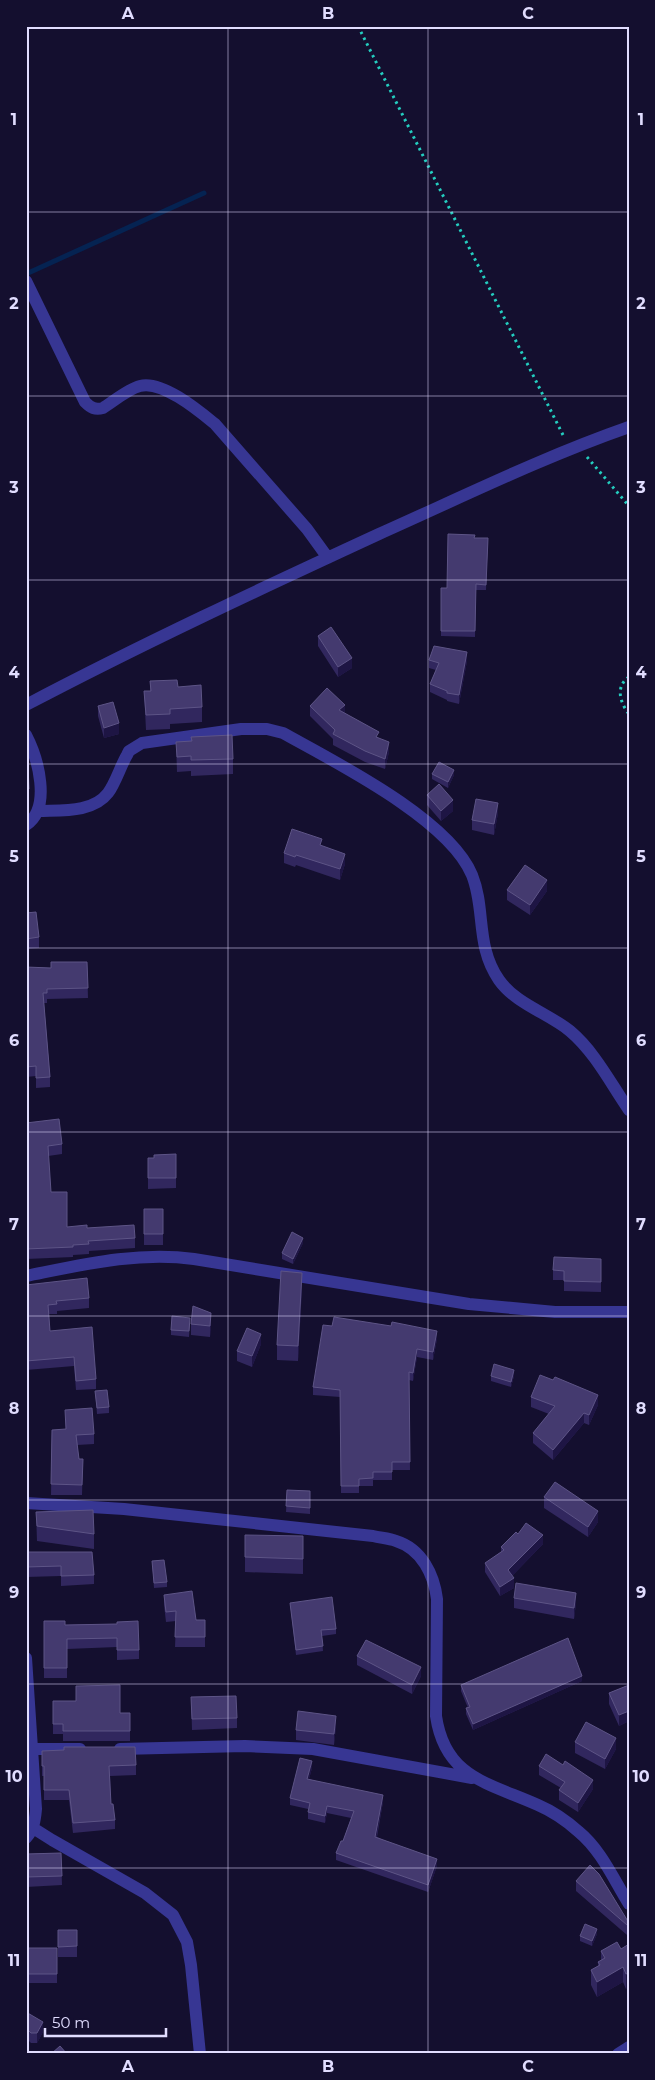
<svg xmlns="http://www.w3.org/2000/svg" width="655" height="2080" font-family="Montserrat,sans-serif">
	<rect width="100%" height="100%" fill="#140f2f"/>
	<g fill="none" stroke-linecap="round" stroke-linejoin="round">
		<path stroke="#052352" stroke-width="5" d="M26 274 204 193"/>
		<path stroke="#24cdbf" stroke-width="3" stroke-dasharray="2.5 4" stroke-linecap="butt" d="M358 26 564 437
			M587 457 629 506
			M629 677C615 686 620 703 629 714"/>
		<path stroke="#373693" stroke-width="12" d="M26 281 85 402C91 408 95 410 103 408 114 401 128 389 140 386 162 380 199 411 215 424L307 529 328 558
			M26 705C142 644 260 589 379 534 462 497 543 457 629 427
			M26 735C38 758 52 808 26 825
			M39 811C61 810 93 813 108 793 116 782 120 767 127 755L129 751 142 743 241 729H267L283 733C335 762 449 819 472 875 486 910 475 945 499 980 516 1004 548 1013 570 1031 595 1052 611 1084 629 1110
			M26 1276C81 1265 138 1251 194 1259L469 1304 555 1312H629
			M26 1503 124 1509 373 1536C381 1538 389 1538 396 1541 422 1549 434 1575 437 1599L436 1716C445 1778 489 1783 538 1805 552 1811 568 1822 579 1832 601 1850 614 1880 629 1904
			M26 1658 36 1809C35 1820 34 1829 26 1838
			M32 1749H80
			M120 1749 245 1746 313 1749 472 1778
			M33 1828 52 1840 145 1893 173 1915 187 1942 191 1965 200 2054
			M618 2054 629 2047"/>
	</g>
	<path fill="#31275e" d="M474 538H488L486 590H476L475 637 441 636V588H447Z
		M318 636 352 668 338 677 318 646Z
		M429 660 467 661 459 704 447 701V700L430 692V684L436 670 429 668Z
		M150 681 178 687 202 707V722L170 724V729L146 730 144 691H150Z
		M98 706 119 734 104 738 98 716Z
		M310 706 345 714 379 738 389 752 385 769 365 762 333 745V739L310 716Z
		M176 742 233 759V774L191 776V771L177 772Z
		M26 766H28L29 800H26Z
		M432 774 454 775 448 788 432 779Z
		M427 795 453 811 441 821 427 805Z
		M498 813 494 835 472 830V820Z
		M322 846 345 864 340 880 296 865 295 867 284 863V853Z
		M507 890 547 891 530 915 507 900Z
		M26 913 39 937V948L26 949Z
		M87 962 88 998 47 999V1003H44L50 1077V1087L36 1088V1076L26 1077V967L51 968Z
		M26 1123 62 1144V1154L48 1156 51 1192 67 1227 87 1228 135 1238V1248L89 1251V1254L73 1255V1257L26 1259Z
		M176 1154V1188L148 1189V1158H154Z
		M144 1209H163V1245H144Z
		M303 1243 293 1264 282 1259V1253Z
		M601 1259V1292L564 1291V1280H553V1270Z
		M26 1285 89 1298V1308L57 1311V1314H49L50 1331 96 1379V1389L76 1390 74 1366 26 1370Z
		M302 1288 298 1361 277 1360V1345Z
		M190 1323 189 1337 171 1335V1330Z
		M191 1324H211L210 1337 191 1335Z
		M332 1326 437 1339 433 1360 417 1357 413 1381 409 1380 410 1470H392V1480H373V1486H359V1493H341L340 1397 313 1395V1387Z
		M261 1344 252 1367 237 1361V1351Z
		M491 1376H514L511 1387 491 1381Z
		M553 1380 598 1405 589 1425 584 1423 553 1460 533 1443V1433L549 1414 531 1407V1397Z
		M95 1391 109 1407V1413L97 1414Z
		M52 1430 94 1434V1444L77 1445 79 1459H83L82 1495H51Z
		M287 1490 310 1491V1514L286 1512Z
		M544 1497 598 1522 588 1537 544 1508Z
		M36 1512 94 1534V1549L37 1541Z
		M518 1534 543 1544 512 1576 514 1588 500 1596 485 1572V1563L501 1552V1547Z
		M303 1536V1574L245 1572V1557Z
		M26 1552 94 1575V1584L61 1586V1576L26 1577Z
		M152 1561 167 1582V1587L154 1588Z
		M164 1595 196 1620H205V1647H175L176 1621 166 1622 164 1605Z
		M514 1598 576 1603 574 1619 514 1608Z
		M290 1603 336 1629V1634L322 1636 323 1651 296 1655Z
		M44 1621 65 1625 117 1624 139 1650V1659L117 1660V1647L67 1649V1678H44Z
		M357 1656 421 1676 412 1694 357 1665Z
		M582 1681 473 1730 466 1714V1708H468L461 1691V1685Z
		M629 1685V1721L619 1726 609 1704V1693Z
		M191 1697 237 1718V1728L192 1730Z
		M53 1701 120 1713H130V1741H63V1734H53Z
		M336 1726 334 1745 296 1740V1730Z
		M575 1742 616 1749 605 1769 575 1753Z
		M42 1751 136 1765V1775L110 1776 111 1804 115 1820V1829L73 1833 69 1800H44V1776H42Z
		M539 1766 593 1789 578 1812 559 1800V1790L561 1788 539 1775Z
		M312 1768 309 1779 383 1802 377 1837 437 1866 428 1892 336 1860V1853L343 1841 351 1818 327 1813 325 1823 308 1819V1809L290 1805V1798Z
		M61 1853 62 1885 26 1887V1854Z
		M576 1881 629 1923V1934L627 1935 576 1891Z
		M58 1930H77V1957H58Z
		M597 1934 592 1946 580 1941V1936Z
		M629 1944 626 1989 623 1982 597 1997 591 1985V1970L598 1966V1962L601 1960V1951L621 1949Z
		M26 1948H57V1983H28V1986H26Z
		M26 2012 43 2032 37 2043H31L26 2038Z"/>
	<path fill="#1e1544" d="M467 652V661L459 704V695Z
		M352 658V668L338 677V667Z
		M345 705V715L339 710Z
		M119 723V734L104 738V728Z
		M389 742V752L385 769V759Z
		M454 770V775L448 788V782Z
		M453 800V811L441 821V811Z
		M498 803V813L494 835V824Z
		M345 854V864L340 880V869Z
		M547 880V891L530 915V905Z
		M303 1238V1243L293 1264V1259Z
		M302 1273V1288L298 1361V1346Z
		M211 1313V1324L210 1337V1326Z
		M437 1331V1339L433 1360V1352Z
		M261 1334V1344L252 1367V1356Z
		M417 1349V1357L413 1381V1373Z
		M514 1370V1376L511 1387V1382Z
		M598 1395V1405L589 1425V1415Z
		M584 1413V1423L553 1460V1450Z
		M598 1511V1522L588 1537V1527Z
		M543 1535V1544L508 1580V1570Z
		M514 1578V1588L500 1596V1587Z
		M576 1593V1603L574 1619V1608Z
		M421 1667V1676L412 1694V1685Z
		M582 1676V1681L473 1730V1724Z
		M629 1711V1721L619 1726V1715Z
		M336 1716V1726L334 1745V1734Z
		M616 1738V1749L605 1769V1759Z
		M312 1761V1768L307 1786V1779Z
		M593 1780V1789L578 1812V1803Z
		M383 1795V1802L375 1844V1837Z
		M327 1806V1813L325 1823V1816Z
		M437 1859V1866L428 1892V1885Z
		M629 1924V1934L627 1935V1925Z
		M597 1929V1934L592 1946V1941Z
		M623 1967V1982L597 1997V1982Z
		M629 1973V1988L626 1989V1974Z
		M43 2022V2032L37 2043V2033Z"/>
	<path fill="#443a6f" stroke="#5d5486" d="M448 534 475 535 474 538H488L486 585 476 584 475 631H441V588H447Z
		M331 627 352 658 338 667 318 636Z
		M434 646 467 652 459 695 447 693V691L430 684 439 663 429 660Z
		M177 680 178 687 201 685 202 707 170 709V714L146 715 144 691H151L150 681Z
		M327 688 345 705 339 710 379 732 376 737 389 742 385 759 365 751 333 734 335 730 310 706Z
		M113 702 119 723 104 728 98 706Z
		M232 735 233 759 191 760V756L177 757 176 742 192 741 191 737Z
		M439 762 454 770 448 782 432 774Z
		M26 766H28L29 789H26Z
		M439 784 453 800 441 811 427 795Z
		M476 799 498 803 494 824 472 820Z
		M292 829 322 839 320 845 345 854 340 869 296 855 295 857 284 853Z
		M525 865 547 880 530 905 507 890Z
		M36 912 39 937 26 939V913Z
		M51 962H87L88 988 47 989V993H43L50 1077 36 1078V1066L26 1067V967L51 968Z
		M59 1119 62 1144 48 1146 51 1192H67V1227L87 1225V1228L134 1225 135 1238 88 1241 89 1244 73 1245V1247L26 1249V1123Z
		M176 1154V1178H148V1158H154V1155Z
		M144 1209H163V1234H144Z
		M292 1232 303 1238 293 1259 282 1253Z
		M554 1257 601 1259V1282L564 1281V1271L553 1270Z
		M281 1271 302 1273 298 1346 277 1345Z
		M87 1278 89 1298 56 1301 57 1304 48 1305 50 1331 92 1327 96 1379 76 1381 74 1357 26 1361V1285Z
		M193 1306 211 1313 210 1326 191 1324Z
		M172 1316 190 1318 189 1331 171 1330Z
		M334 1317 391 1326 392 1322 437 1331 433 1352 417 1349 413 1373 409 1372 410 1462H392V1472H373V1478L359 1479V1486H341L340 1390 313 1387 323 1325 332 1326Z
		M247 1328 261 1334 252 1356 237 1351Z
		M494 1364 514 1370 511 1382 491 1376Z
		M540 1375 553 1380 555 1377 598 1395 589 1415 584 1413 553 1450 533 1433 555 1406 531 1397Z
		M107 1390 109 1407 97 1408 95 1391Z
		M92 1408 94 1434 76 1435 79 1459H83L82 1485 51 1484 52 1430 66 1429 65 1410Z
		M555 1482 598 1511 588 1527 544 1497Z
		M287 1490 310 1491V1508L286 1506Z
		M93 1510 94 1534 37 1526 36 1512Z
		M526 1523 543 1535 508 1570 514 1578 500 1587 485 1563 504 1550 501 1547 516 1532 518 1534Z
		M245 1535 303 1536V1559L245 1557Z
		M26 1552H92L94 1575 61 1576V1566L26 1567Z
		M164 1560 167 1582 154 1583 152 1561Z
		M516 1583 576 1593 574 1608 514 1598Z
		M192 1591 196 1620H205V1637H175L176 1611 166 1612 164 1595Z
		M332 1597 336 1629 321 1630 323 1646 296 1650 290 1603Z
		M44 1621H65V1625L117 1624V1622L138 1621 139 1650H117V1638L67 1639V1668H44Z
		M568 1638 582 1676 473 1724 466 1708 470 1707 461 1685Z
		M366 1640 421 1667 412 1685 357 1656Z
		M120 1685V1713H130V1731H63V1724H53V1701H76V1686Z
		M629 1685V1711L619 1715 609 1693Z
		M236 1696 237 1718 192 1719 191 1697Z
		M298 1711 336 1716 334 1734 296 1730Z
		M586 1722 616 1738 605 1759 575 1742Z
		M64 1747H135L136 1765 109 1766 111 1804H113L115 1820 73 1823 69 1790H44V1766H42V1751L64 1750Z
		M546 1754 563 1765 565 1761 593 1780 578 1803 559 1790 565 1782 539 1766Z
		M300 1758 312 1761 307 1779 383 1795 375 1837 437 1859 428 1885 336 1853 341 1841H343L354 1811 327 1806 325 1816 308 1812 310 1803 290 1798Z
		M61 1853 62 1876 26 1877V1854Z
		M590 1865 599 1874 629 1923V1924L627 1925 576 1881Z
		M585 1924 597 1929 592 1941 580 1936Z
		M58 1930H77V1946L58 1947Z
		M617 1942 621 1949 629 1944V1973L626 1974 623 1967 597 1982 591 1970 600 1965 598 1962 605 1958 601 1951Z
		M26 1948H57V1974H28V1977H26Z
		M26 2012 43 2022 37 2033H31L26 2028Z
		M60 2046 67 2054H51Z"/>
	<path fill="none" stroke="#e1ddff" stroke-width="1" stroke-opacity="0.55" d="M228 26V2054M428 26V2054M26 212H629M26 396H629M26 580H629M26 764H629M26 948H629M26 1132H629M26 1316H629M26 1500H629M26 1684H629M26 1868H629"/>
	<rect width="655" height="2080" fill="none" stroke="#140f2f" stroke-width="55"/>
	<path d="M45 2028v8h121v-8" fill="none" stroke="#e1ddff" stroke-width="2.5"/>
	<text x="52" y="2028" font-size="15" fill="#e1ddff" stroke="#140f2f" stroke-width="4" paint-order="stroke">50 m</text>
	<rect x="28" y="28" width="600" height="2024" fill="none" stroke="#e1ddff" stroke-width="2"/>
	<g font-size="16" text-anchor="middle" font-weight="bold" fill="#e1ddff">
		<text x="128" y="19">A</text>
		<text x="328" y="19">B</text>
		<text x="528" y="19">C</text>
		<text x="14" y="125">1</text>
		<text x="641" y="125">1</text>
		<text x="14" y="309">2</text>
		<text x="641" y="309">2</text>
		<text x="14" y="493">3</text>
		<text x="641" y="493">3</text>
		<text x="14" y="678">4</text>
		<text x="641" y="678">4</text>
		<text x="14" y="862">5</text>
		<text x="641" y="862">5</text>
		<text x="14" y="1046">6</text>
		<text x="641" y="1046">6</text>
		<text x="14" y="1230">7</text>
		<text x="641" y="1230">7</text>
		<text x="14" y="1414">8</text>
		<text x="641" y="1414">8</text>
		<text x="14" y="1598">9</text>
		<text x="641" y="1598">9</text>
		<text x="14" y="1782">10</text>
		<text x="641" y="1782">10</text>
		<text x="14" y="1966">11</text>
		<text x="641" y="1966">11</text>
		<text x="128" y="2072">A</text>
		<text x="328" y="2072">B</text>
		<text x="528" y="2072">C</text>
	</g>
</svg>
